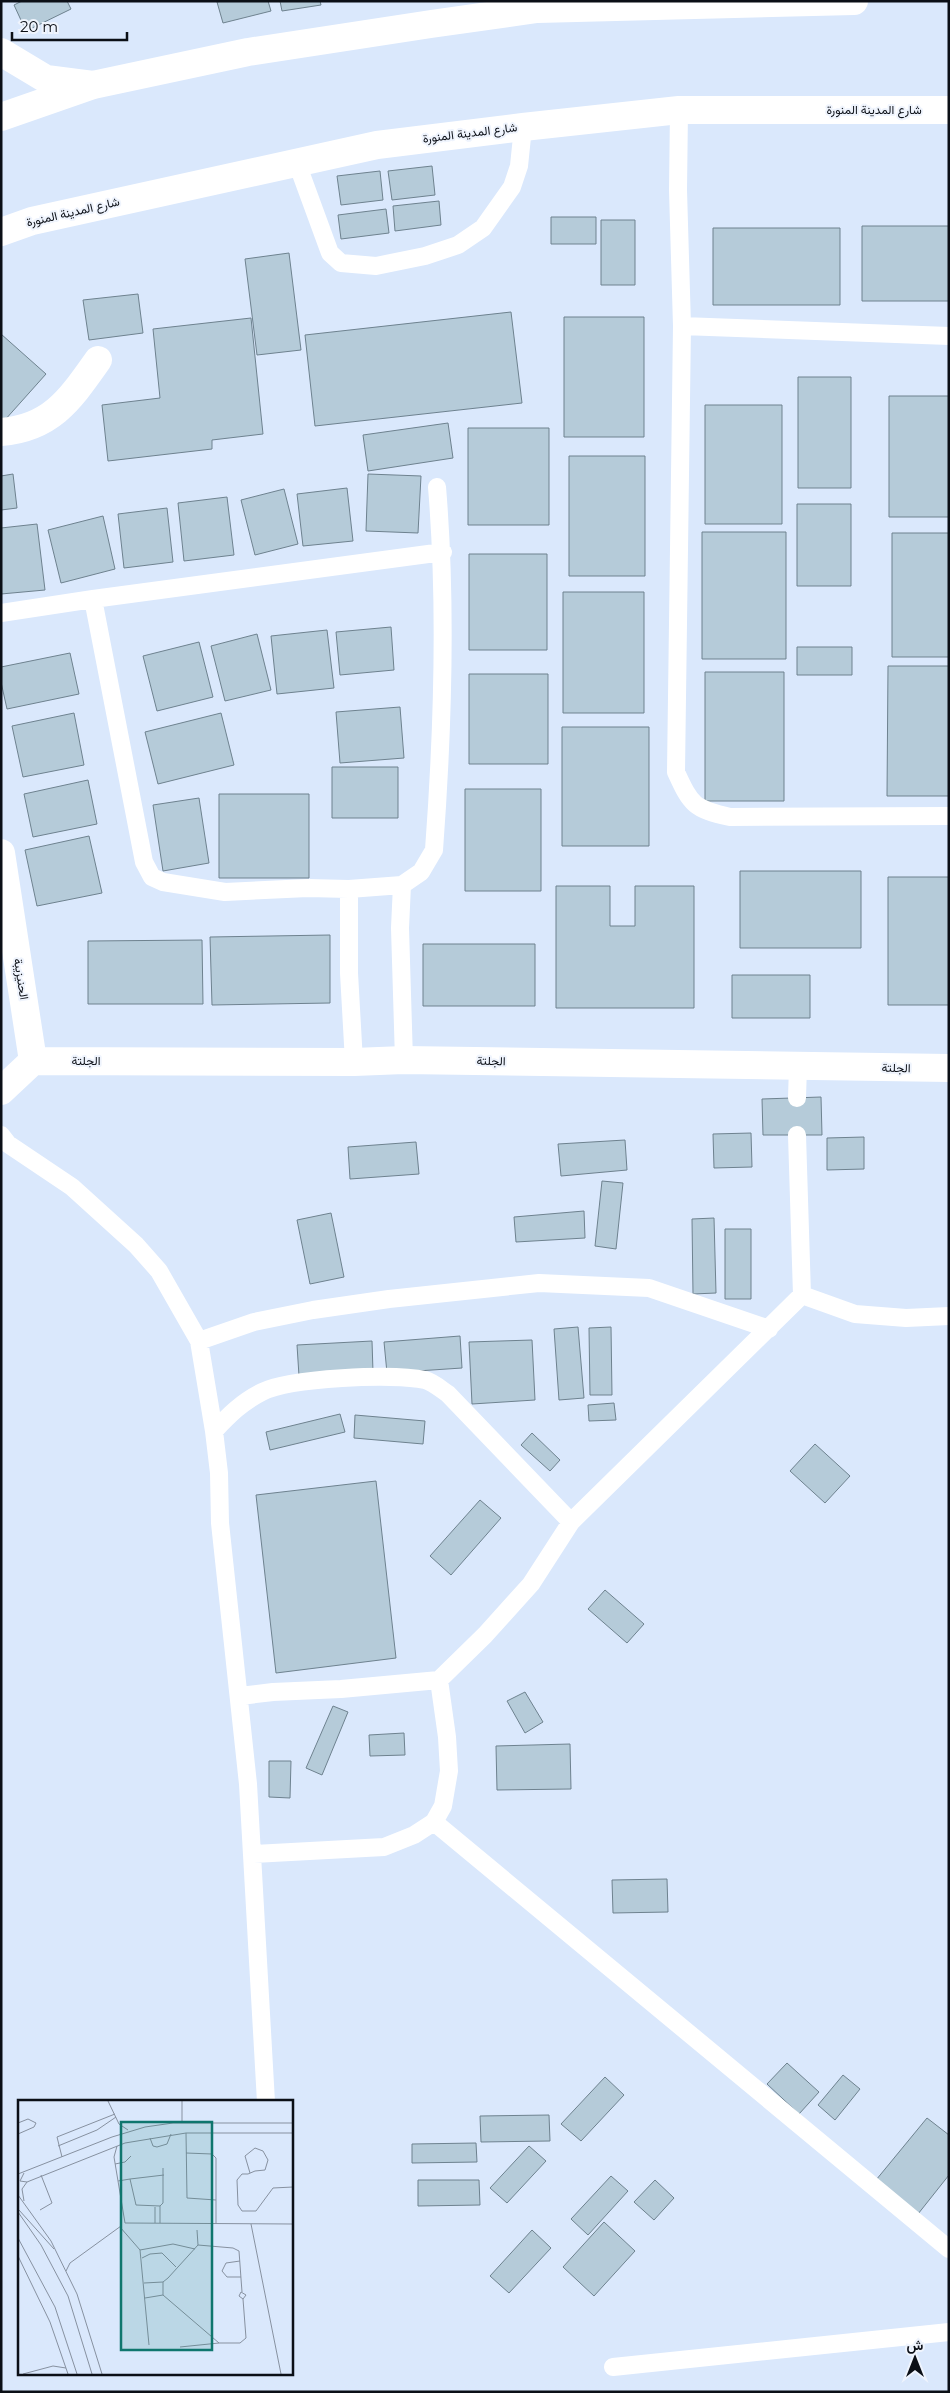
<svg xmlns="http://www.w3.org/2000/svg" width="950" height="2393" font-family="Montserrat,Vazirmatn,sans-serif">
	<rect width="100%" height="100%" fill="#dae8fc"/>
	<path fill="#b5cbd9" stroke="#6e828f" d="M22 1H67L71 9 26 31 14 5Z
		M222 1H268L271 11 223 23 217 2Z
		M280 1H320L321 5 282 11Z
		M432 166 435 195 392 200 388 171Z
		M380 171 383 200 341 205 337 176Z
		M439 201 441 225 395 231 393 206Z
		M386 209 389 233 341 239 338 215Z
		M551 217H596V244H551Z
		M601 220H635V285H601Z
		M862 226H949V301H862Z
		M713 228H840V305H713Z
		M289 253 301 350 257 355 245 259Z
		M138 294 143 333 89 340 83 300Z
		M511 312 522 403 315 426 305 335Z
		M564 317H644V437H564Z
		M251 318 263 434 212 440V449L108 461 102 405 160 398 153 329Z
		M1 334 46 374 4 421 1 419Z
		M798 377H851V488H798Z
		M889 396H949V517H889Z
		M705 405H782V524H705Z
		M448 423 453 458 368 471 363 435Z
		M468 428H549V525H468Z
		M569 456H645V576H569Z
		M13 474 17 508 1 510V476Z
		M368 474 421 476 418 533 366 531Z
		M347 488 353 541 303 546 297 494Z
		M284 489 298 544 255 555 241 500Z
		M227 497 234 555 184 561 178 503Z
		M797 504H851V586H797Z
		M167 508 173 562 124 568 118 514Z
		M103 516 115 569 61 583 48 530Z
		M37 524 45 590 1 594V528Z
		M702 532H786V659H702Z
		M892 533H949V657H892Z
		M469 554H547V650H469Z
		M563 592H644V713H563Z
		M391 627 394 670 340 675 336 632Z
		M327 630 334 688 277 694 271 636Z
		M257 634 271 690 225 701 211 646Z
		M199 642 213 697 157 711 143 656Z
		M797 647H852V675H797Z
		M70 653 79 694 7 709 1 682V667Z
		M888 666H949V796H887Z
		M705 672H784V801H705Z
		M469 674H548V764H469Z
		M400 707 404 758 340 763 336 712Z
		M74 713 84 765 23 777 12 726Z
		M221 713 234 765 158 784 145 732Z
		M562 727H649V846H562Z
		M332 767H398V818H332Z
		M88 780 97 824 33 837 24 794Z
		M465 789H541V891H465Z
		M219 794H309V878H219Z
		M199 798 209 863 163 871 153 805Z
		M89 836 102 893 37 906 25 850Z
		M740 871H861V948H740Z
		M888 877H949V1005H888Z
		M556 886H610V926H635V886H694V1008H556Z
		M330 935V1003L212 1005 210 937Z
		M202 940 203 1004H88V941Z
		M423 944H535V1006H423Z
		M732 975H810V1018H732Z
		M821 1097 822 1135H763L762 1099Z
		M751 1133 752 1167 714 1168 713 1134Z
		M864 1137V1169L827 1170V1138Z
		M625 1140 627 1170 561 1176 558 1144Z
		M416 1142 419 1174 350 1179 348 1147Z
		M602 1181 623 1183 616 1249 595 1246Z
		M584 1211 585 1238 516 1242 514 1217Z
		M331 1213 344 1277 310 1284 297 1220Z
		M714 1218 716 1293 693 1294 692 1219Z
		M725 1229H751V1299H725Z
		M578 1327 584 1398 559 1400 554 1329Z
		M611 1327 612 1395H590L589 1328Z
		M460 1336 462 1368 387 1373 384 1342Z
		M532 1340 535 1400 472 1404 469 1342Z
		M372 1341 373 1372 299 1376 297 1345Z
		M614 1403 616 1420 589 1421 588 1405Z
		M340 1414 345 1432 270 1450 266 1432Z
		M355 1415 425 1421 423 1444 354 1438Z
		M532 1433 560 1460 550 1471 521 1445Z
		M815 1444 850 1476 825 1503 790 1471Z
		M376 1481 396 1658 276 1673 256 1495Z
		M480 1500 501 1518 451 1575 430 1556Z
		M605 1590 644 1624 627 1643 588 1609Z
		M525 1692 543 1722 525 1733 507 1701Z
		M333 1706 348 1712 322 1775 306 1768Z
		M404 1733 405 1755 370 1756 369 1735Z
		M570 1744 571 1789 497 1790 496 1746Z
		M269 1761H291L290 1798 269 1797Z
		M667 1879 668 1912 613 1913 612 1880Z
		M787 2063 819 2092 799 2114 767 2084Z
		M843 2075 860 2089 835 2120 818 2105Z
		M605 2077 624 2095 581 2141 561 2124Z
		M549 2115 550 2141 481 2142 480 2116Z
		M927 2118 949 2135V2175L918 2214 876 2180Z
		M476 2143 477 2162 412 2163V2144Z
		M529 2146 546 2161 507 2203 490 2188Z
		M611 2176 628 2191 588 2235 571 2219Z
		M418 2180H479L480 2205 418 2206Z
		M655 2180 674 2198 654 2220 634 2202Z
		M604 2222 635 2251 594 2296 563 2267Z
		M532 2230 551 2248 509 2293 490 2276Z"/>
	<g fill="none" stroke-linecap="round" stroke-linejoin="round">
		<path stroke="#fff" stroke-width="18" d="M679 110 678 190 682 326 676 772C691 805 694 809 730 817L949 816
			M297 163 330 253 341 263 376 266 425 256 458 245 483 228 512 187 519 166 523 127
			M682 326 949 336
			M93 599 443 552
			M1 613 93 599 144 862 152 877 163 882 225 892 308 888 349 889 402 885 421 872 434 850C443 729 447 607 437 487
			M402 885 400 928 404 1060
			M349 889V973L354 1062
			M797 1098 798 1066
			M1 1135 8 1144 72 1187 136 1245 159 1271 199 1341 214 1431 219 1473 220 1523 248 1784 266 2102
			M802 1295 855 1314 906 1318 949 1316
			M199 1341 254 1322 313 1310 389 1299 539 1283 649 1288 769 1329
			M214 1431C229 1415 242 1402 262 1392 289 1378 394 1373 425 1380 433 1382 442 1390 448 1394L571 1522
			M240 1696 273 1692 341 1689 439 1680 485 1635 531 1584 571 1522 802 1295 797 1135
			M434 1822 949 2249
			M252 1854 384 1847 414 1835 434 1822 443 1806 449 1771 447 1737 439 1680
			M613 2367 949 2332"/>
		<path stroke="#fff" stroke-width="28" d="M1 52 46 79 93 85
			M1 432C52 428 71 398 98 360
			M1 853 33 1061
			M33 1061 354 1062 404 1060 949 1068
			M1 1091 33 1061"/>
		<path stroke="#fff" stroke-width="28" d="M1 117 93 85 248 52 431 24 537 9 854 1
			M1 232 32 221 377 145 523 127 679 110H949"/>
	</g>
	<g text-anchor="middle" stroke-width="4" stroke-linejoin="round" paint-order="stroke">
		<g font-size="12" fill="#0b0f16" stroke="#eff4fd">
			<text x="874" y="114">شارع المدينة المنورة</text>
			<text transform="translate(470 133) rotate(-7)" y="4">شارع المدينة المنورة</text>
			<text transform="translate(73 212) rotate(-13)" y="4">شارع المدينة المنورة</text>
			<text transform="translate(21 979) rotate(81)" y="4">الحنيزيبة</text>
			<text x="86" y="1065">الجلتة</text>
			<text transform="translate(491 1061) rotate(1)" y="4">الجلتة</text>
			<text transform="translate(896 1068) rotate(1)" y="4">الجلتة</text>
		</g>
	</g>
	<g transform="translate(18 2100)">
		<rect width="275" height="275" fill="#dae8fc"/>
		<path fill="none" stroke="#8791a0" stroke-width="1" d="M90 1 101 24 110 30M164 1V23M0 23 10 19 18 23 16 27 0 34M168 33 169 98 198 100M132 38 135 46 139 47 149 44 153 34M40 46 79 30 98 17M99 46 96 57 107 123M168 53 194 54 198 58V124M44 57 39 37 97 14M97 64 107 62 113 56M6 73 2 81 9 82M232 73 227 56 237 48 245 51 250 60 247 70 237 71 230 74H224L219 80 220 105 224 111H238L255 88 275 87M0 74 94 37 127 27 155 23H275M112 79 146 75M100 81 112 79 118 105 142 106 145 103V68M0 95 33 141 59 194 84 274M6 101 4 89 9 82 107 43 168 33H275M142 106V123M137 107V123M1 110 36 149M22 110 34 103 23 75M0 112 23 145 50 196 74 274M107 123 275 124M233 124 263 274M102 127 122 150 131 245M0 138 37 207 59 274M180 145 215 148 221 151 224 192M122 150 155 144 177 149M0 156 32 222 50 274M124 158 132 154 144 153 158 167M222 161 208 163 204 171 209 177H223M48 171 52 163 103 126M126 183 145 182 150 178 180 145 179 130M145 195 201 243H222L228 238 225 199 228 195 223 192 221 196 225 199M127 198 145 195V182M162 247 201 243M5 274 35 266 48 268"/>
		<path fill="#0f766e" fill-opacity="0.15" stroke="#0f766e" stroke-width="2.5" d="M103 22H194V250H103Z"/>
		<rect width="275" height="275" fill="none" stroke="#0b0f16" stroke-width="2.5"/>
	</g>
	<rect width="950" height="2393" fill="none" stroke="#0b0f16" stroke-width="5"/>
	<g transform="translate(915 2358)" stroke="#eff4fd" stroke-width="4" paint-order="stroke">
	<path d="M0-4L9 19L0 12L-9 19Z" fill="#0b0f16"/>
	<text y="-8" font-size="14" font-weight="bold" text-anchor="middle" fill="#0b0f16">ش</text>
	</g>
	<path d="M12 32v8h115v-8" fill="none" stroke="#0b0f16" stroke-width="2.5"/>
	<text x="20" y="32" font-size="15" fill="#0b0f16" stroke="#eff4fd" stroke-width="4" paint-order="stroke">20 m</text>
</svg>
